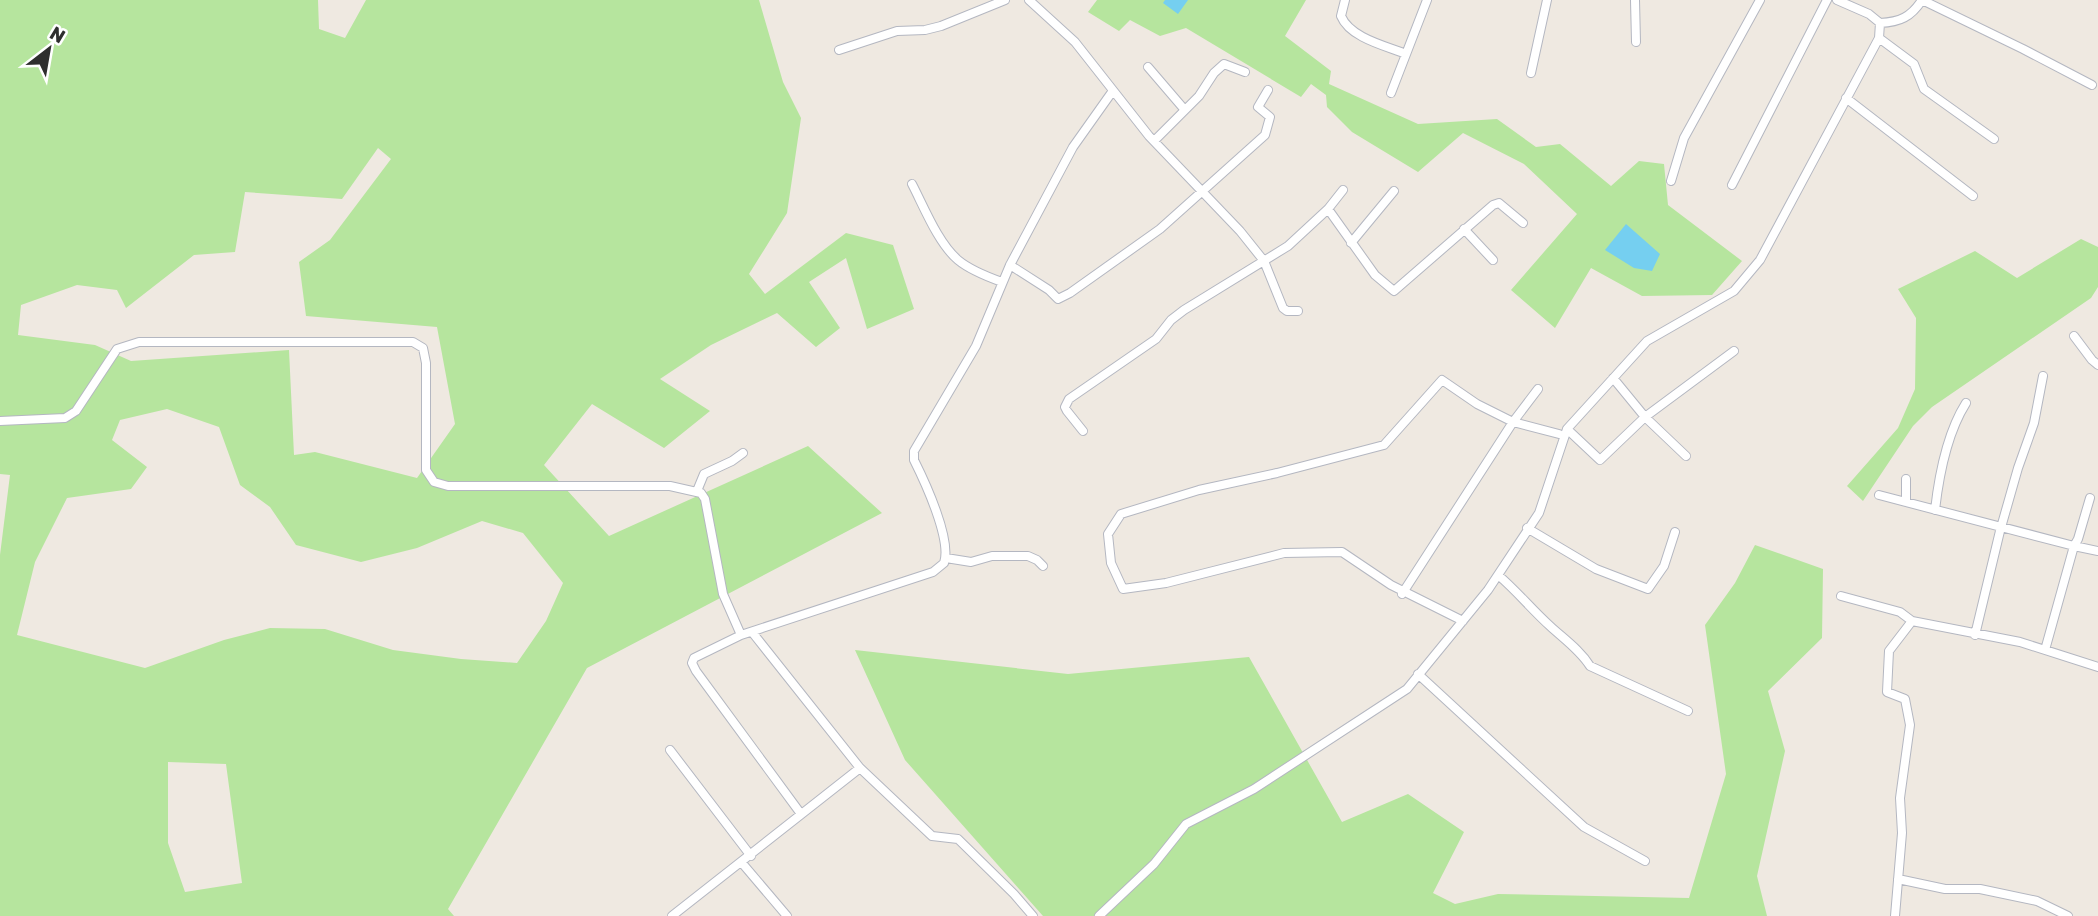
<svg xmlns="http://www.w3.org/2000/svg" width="2098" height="916" font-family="Rubik,sans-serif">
	<rect width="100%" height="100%" fill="#efe9e1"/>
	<path fill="#b6e59e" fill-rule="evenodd" d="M0 0H318L319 29 345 38 366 0H759L783 82 801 118 787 213 749 274 765 294 846 233 893 245 914 309 867 329 846 258 809 282 840 328 816 347 777 313 711 345 660 379 710 411 664 448 592 404 544 465 609 536 808 446 882 513 587 668 448 909 454 916H0V555L10 475 0 474ZM378 148 391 159 330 240 299 262 306 316 437 327 455 424 417 478 315 452 294 455 289 350 131 361 95 345 18 335 21 305 77 285 117 290 126 308 194 255 235 252 245 192 342 199ZM167 409 219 427 240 485 270 507 296 545 361 562 417 548 482 521 523 533 563 583 546 621 517 663 461 659 393 650 325 629 270 628 224 640 145 668 17 635 35 562 67 498 131 489 147 467 112 440 120 420ZM168 762 226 764 242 883 185 892 168 843Z
		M1097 0H1306L1285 36 1331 71 1329 84 1418 124 1497 119 1536 147 1560 144 1611 186 1639 161 1664 164 1668 205 1742 261 1712 295 1642 296 1591 268 1555 328 1511 290 1577 214 1524 164 1463 133 1418 172 1352 132 1327 107 1326 95 1311 84 1301 97 1186 28 1160 36 1130 20 1119 31 1088 12Z
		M2081 239 2098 247V287L2091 298 1932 407 1913 426 1863 501 1847 486 1898 428 1915 389 1916 318 1898 289 1975 251 2017 278Z
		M1755 545 1823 569 1822 638 1768 691 1785 751 1757 876 1767 916H1043L905 760 855 650 1068 674 1249 657 1342 822 1408 794 1464 832 1433 893 1455 904 1498 894 1689 898 1726 774 1705 625 1735 583Z"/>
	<path fill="#75cff0" d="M1165 0H1188L1178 14 1163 3Z
		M1626 224 1660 254 1652 271 1634 268 1605 250Z"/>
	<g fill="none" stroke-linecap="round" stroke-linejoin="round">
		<defs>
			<path id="minor" d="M1029 0 1075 42 1149 136 1240 231 1264 261 1283 308 1287 311H1298
				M1345 0 1341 16C1350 38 1386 46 1406 54
				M1635 0 1636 42
				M1837 0 1869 14 1880 23C1900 22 1911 17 1922 0
				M1922 0 2023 49 2092 85
				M1879 38 1914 64 1924 89 1994 139
				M839 50 897 31 925 30 941 26 1005 0
				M1148 67 1184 109
				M1531 73 1547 0
				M1391 93 1427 0
				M1846 98 1973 196
				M1154 141 1199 96 1214 73 1224 64 1245 72
				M1671 181 1684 138 1760 0
				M912 184C924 207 938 243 958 260 970 270 988 277 1002 282
				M1732 185 1827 0
				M1328 209 1375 275 1394 291 1493 205 1499 203 1523 223
				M1464 229 1493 260
				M1351 243 1394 191
				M1010 265 1049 290 1058 299 1070 293 1160 229 1265 135 1270 117 1258 107 1268 90
				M2074 336 2092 360 2098 365
				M0 421 65 418 76 411 117 349 139 342H413L423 348 426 363V470L434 482 448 486H670L701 493 705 499 723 594 741 635
				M1567 429 1600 460 1645 417 1613 378
				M1083 431 1067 411 1065 407 1069 399 1156 339 1171 320 1184 310 1288 246 1328 209 1343 190
				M1686 456 1645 417 1734 351
				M1906 479V502
				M697 491 704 474 732 461 743 453
				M1879 495 2074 546 2045 650
				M2090 498 2078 539 2074 546 2098 551
				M1935 510C1939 475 1947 433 1966 403
				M1527 528 1596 569 1648 589 1664 566 1675 532
				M946 558 971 562 992 556H1028L1037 560 1043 566
				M1498 575C1517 591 1532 610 1550 626 1564 639 1580 650 1590 666L1688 711
				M1402 594 1513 422 1538 389
				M1841 596 1900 612 1912 621 2020 642 2098 667
				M1463 621 1391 585 1342 552 1284 553 1166 583 1123 589 1111 563 1108 534 1121 514 1199 490 1277 473 1384 445 1442 380 1477 404 1513 422 1559 434
				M752 632 860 768 932 836 958 839 1014 894 1033 916
				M1975 635 2000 531 2018 468 2034 423 2043 376
				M1418 674 1584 827 1645 861
				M670 750 751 856
				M801 814 696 671 692 663 694 658 741 635 933 572 944 563C952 540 925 482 914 460V451L976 346 1010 265 1073 147 1112 92
				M742 863 787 916
				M1898 879 1945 889H1980L2037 901 2068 916
				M672 916 860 768
				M1099 916 1154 864 1186 824 1254 789 1407 689 1488 590 1539 513 1567 429 1647 341 1734 291 1760 260 1879 38 1880 23
				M1895 916 1902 833 1900 798 1910 725 1905 699 1887 692 1889 651 1912 621"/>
		</defs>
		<use href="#minor" stroke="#b4b7c1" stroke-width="10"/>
		<use href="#minor" stroke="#fff" stroke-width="8"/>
	</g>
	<g transform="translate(49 49) rotate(31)" stroke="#ffffff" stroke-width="5" paint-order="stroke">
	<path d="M0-5L12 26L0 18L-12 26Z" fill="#2e2e2e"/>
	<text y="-10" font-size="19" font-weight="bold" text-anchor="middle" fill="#2e2e2e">N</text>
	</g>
</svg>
